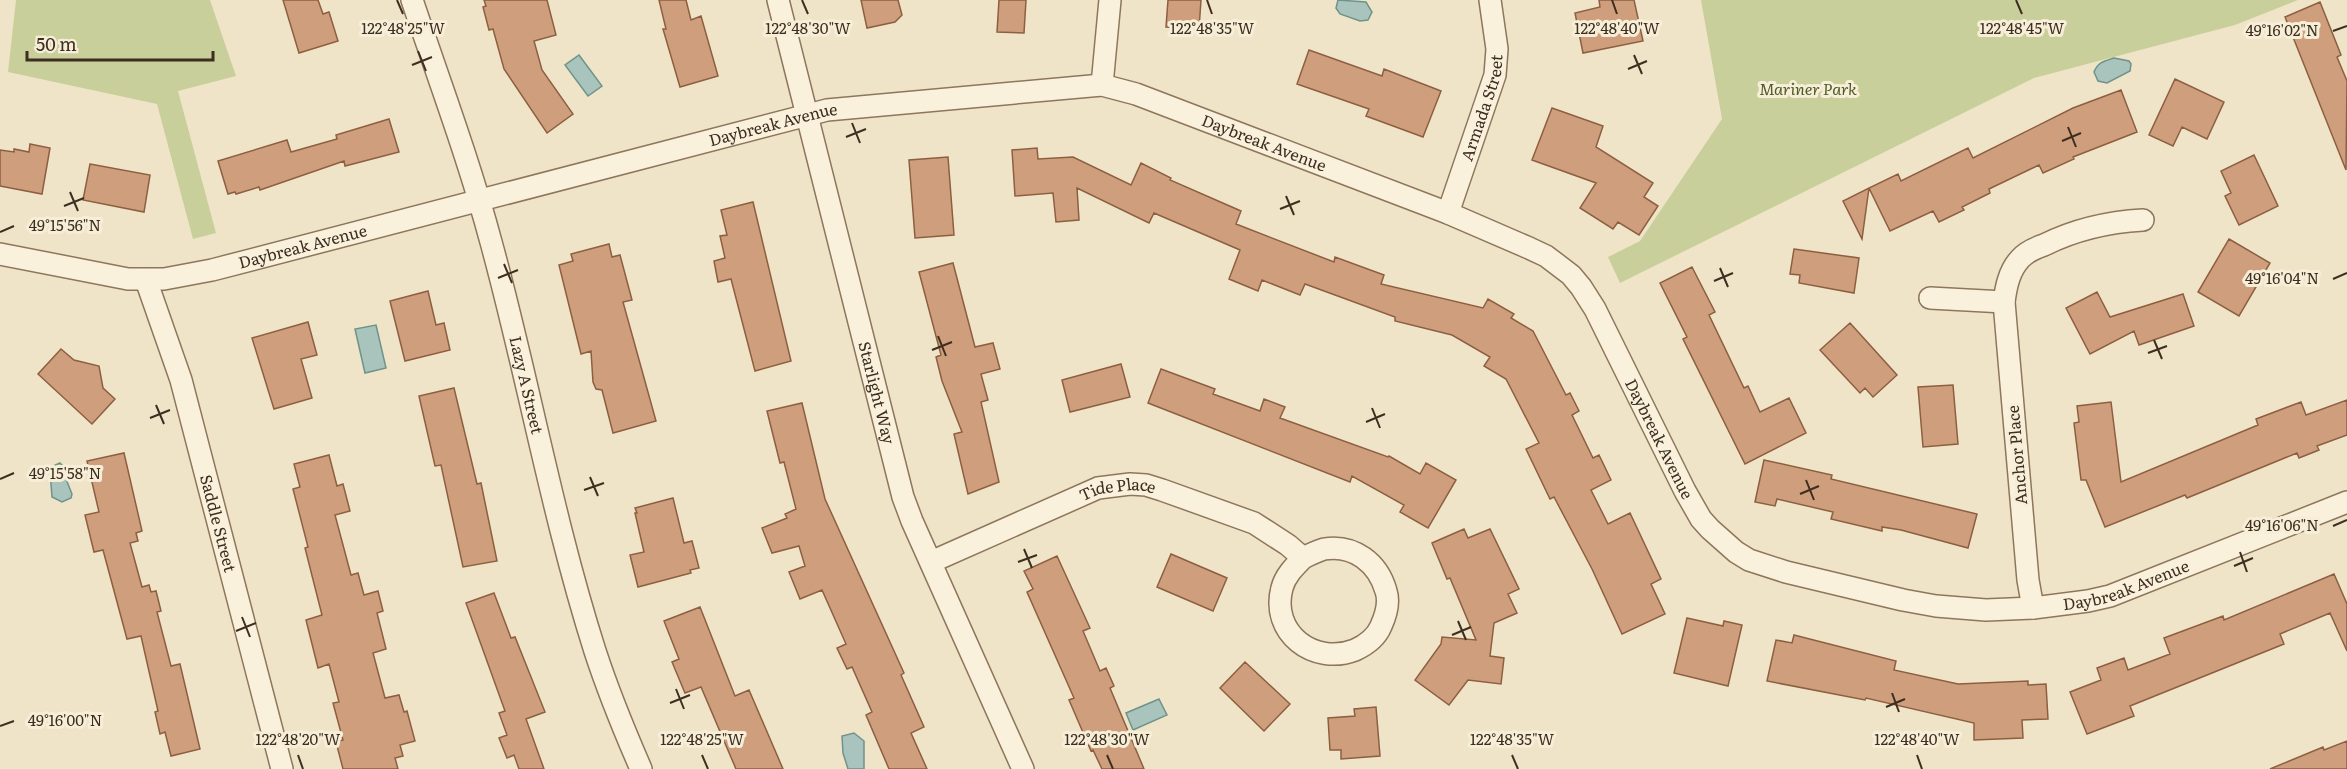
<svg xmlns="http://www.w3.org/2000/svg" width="2347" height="769" font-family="Literata,serif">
	<rect width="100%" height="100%" fill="#f0e4c8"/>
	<path fill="#c9cf9b" d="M16 0H210L236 76 178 91 216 233 193 239 157 104 8 72Z
		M1701 0H2298L2235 25 2034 78 1620 283 1608 257 1640 241 1722 119Z"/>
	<path fill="#a9c4bc" stroke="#6f938a" stroke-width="1.5" d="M1338 0 1366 2 1372 12 1368 20 1360 21 1340 14 1336 8Z
		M579 55 602 86 588 96 565 65Z
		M2114 58 2129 61 2131 64 2130 71 2107 83 2098 81 2094 72C2098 62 2104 61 2114 58Z
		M376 325 386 368 365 373 355 329Z
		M60 463 66 469V479L72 494 71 498 62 502 52 497 50 471 51 467Z
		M1159 699 1167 715 1133 730 1126 713Z
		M854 733 864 741V769H848L843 753 842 736Z"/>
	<path fill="#cf9f7d" stroke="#8d5f41" stroke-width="1.5" d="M283 0H318L323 14 329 12 338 41 299 53Z
		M484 0H547L556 35 534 41 542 70 573 114 547 133 504 69 493 29 489 30 483 7 486 6Z
		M659 0H686L691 20 701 16 718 76 680 87 663 29H666Z
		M861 0H898L902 15 895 22 867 28Z
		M999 0H1026L1024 33 997 32Z
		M1168 0H1201L1199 29 1166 27Z
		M1599 0H1634L1643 41 1583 53 1575 13 1600 7Z
		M2320 2 2341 55 2337 57 2347 81 2346 170 2285 17Z
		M1309 50 1382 76 1384 69 1441 91 1423 137 1366 116 1369 109 1297 84Z
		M2175 79 2224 102 2207 139 2182 127 2173 146 2149 135Z
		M2121 90 2137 132 2073 157 2074 159 2043 173 2039 165 1989 189 1990 193 1962 207 1964 210 1939 222 1933 211 1890 231 1869 188 1898 174 1901 181 1968 148 1973 158 2073 108Z
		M1552 108 1603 126 1596 147 1653 183 1644 197 1658 206 1639 235 1618 222 1613 229 1580 208 1596 183 1532 160Z
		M389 119 399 152 345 166 344 161 260 190 259 187 236 194 235 192 228 194 218 161 287 140 291 152 337 139 336 135Z
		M30 144 50 148 42 194 0 186V150L14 152V149L29 152Z
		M1037 148 1038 159 1073 157 1131 185 1141 163 1171 178 1170 180 1241 211 1236 224 1334 262 1335 257 1384 275 1381 284 1483 308 1488 299 1514 314 1511 318 1533 331 1566 395 1570 393 1579 411 1572 415 1593 458 1599 455 1611 480 1591 490 1608 524 1630 513 1661 579 1651 584 1665 614 1622 634 1592 569 1554 497 1550 499 1526 449 1539 443 1506 379 1484 366 1490 357 1452 335 1395 321V317L1305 284 1300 295 1262 280 1258 291 1229 279 1240 250 1154 213 1149 223 1077 188 1079 220 1056 222 1053 193 1015 196 1012 150Z
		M2254 155 2278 206 2239 225 2225 196 2231 193 2221 171Z
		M948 157 954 235 915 238 909 160Z
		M90 164 150 175 144 212 83 200Z
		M1869 188 1862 239 1843 201Z
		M753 202 791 361 755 371 731 279 718 282 714 261 725 258 720 236 727 235 721 210Z
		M2229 239 2270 263 2239 316 2198 292Z
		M609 244 612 257 620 255 632 300 623 302 656 421 613 433 602 390 596 389 593 382 591 351 581 354 559 265 573 261 571 254Z
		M1794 249 1859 258 1854 293 1799 283 1800 275 1790 274Z
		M953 263 975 347 993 343 1000 369 981 374 988 400 981 402 999 482 968 494 954 434 962 432 942 381 936 357 941 355 919 272Z
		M1692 267 1715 312 1709 315 1744 388 1748 386 1760 412 1789 398 1806 433 1745 464 1683 339 1687 337 1660 283Z
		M428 291 436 325 444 323 450 350 405 361 390 301Z
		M2097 292 2110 317 2183 294 2194 326 2139 345 2134 331 2090 354 2066 308Z
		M308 322 317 355 301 359 312 398 274 409 252 338Z
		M1850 323 1897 375 1873 397 1865 388 1860 393 1820 350Z
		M61 349 74 360 99 366 103 388 115 399 92 424 38 374Z
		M1121 364 1130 397 1070 412 1062 380Z
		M1161 369 1215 389 1213 394 1260 411 1264 399 1285 407 1280 418 1388 457 1389 456 1420 474 1426 463 1456 480 1428 528 1400 512 1404 505 1352 476 1350 482 1148 403Z
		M1953 385 1958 444 1923 447 1918 387Z
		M454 388 477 484 481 483 497 561 463 567 441 465 435 466 419 396Z
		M2347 400V435L2317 446 2319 450 2299 458 2297 453 2187 498 2185 495 2105 527 2086 480H2081L2074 423 2079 422 2077 406 2111 402 2121 482 2258 425 2256 419 2301 402 2306 415Z
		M802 403 825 499 904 673 901 675 924 727 911 733 927 769H889L866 715 872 712 852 667 847 669 837 648 846 644 822 590 800 599 789 572 805 566 799 546 772 553 762 528 787 518 785 514 796 509 784 462 780 463 767 411Z
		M124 453 142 531 136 533 138 541 130 543 142 587 149 585 151 592 156 591 161 611 157 612 171 666 180 664 200 749 171 756 165 732 160 734 155 712 158 711 141 636 127 639 103 550 94 552 85 515 99 512 87 461Z
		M329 455 337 486 343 484 350 511 335 515 351 575 358 573 364 595 378 591 383 611 377 613 386 649 373 653 385 698 399 695 404 712 407 711 415 741 400 745 403 756 395 758 398 769H343L336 742 343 740 333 703 339 702 329 664 318 668 306 620 322 615 305 548 308 547 293 489 300 487 294 464Z
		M1764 460 1832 475 1831 479 1977 514 1968 548 1901 530 1882 527V531L1831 519 1833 512 1777 499 1775 506 1755 502Z
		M673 498 684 543 692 541 699 568 690 570 691 573 638 587 630 555 644 552 635 513H637L635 508Z
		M1464 529 1468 538 1490 529 1519 589 1508 594 1517 613 1494 623 1490 656 1504 658 1501 684 1468 680 1449 705 1415 680 1441 644 1442 637 1476 640 1450 578 1447 579 1432 543Z
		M1171 554 1227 578 1213 611 1157 587Z
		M1057 556 1090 628 1083 631 1100 671 1106 668 1114 686 1110 688 1144 769H1102L1093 750 1091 751 1069 700 1074 698 1027 592 1033 589 1024 571Z
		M2334 574 2347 604V651L2330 613 2280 634 2284 644 2130 706 2134 716 2087 734 2070 692 2101 680 2097 668 2124 658 2128 670 2170 654 2164 638 2223 616 2224 620Z
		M494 593 511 638 515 637 545 712 526 719 544 769H519L514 755 507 758 499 738 507 735 499 713 505 711 466 603Z
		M700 607 735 696 749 690 783 769H736L701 687 685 693 672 662 679 659 664 621Z
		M1687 618 1723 626 1724 621 1742 625 1728 686 1674 673Z
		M1794 635 1896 661 1894 670 1958 684 2028 681V685L2046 684 2048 719 2022 720 2023 738 1974 740V723L1866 698 1865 700 1767 681 1776 640 1792 643Z
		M1245 662 1290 704 1264 731 1220 688Z
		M1376 707 1380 756 1341 759V750H1330L1328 718 1355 716 1354 709Z
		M2347 741V769H2270L2323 747 2324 750Z"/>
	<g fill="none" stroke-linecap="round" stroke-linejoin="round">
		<defs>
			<g id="minor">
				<path id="s1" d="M412 0C439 80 469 160 491 242 528 377 552 516 595 651 608 691 624 730 641 769"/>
				<path id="s2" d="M778 0 903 497 912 521 1023 769"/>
				<path d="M1102 85 1110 0"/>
				<path id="s3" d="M1448 213 1495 75 1497 49 1490 0"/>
				<path id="s4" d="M0 254 128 279H164L212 270 827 110 1102 85 1136 94 1448 213 1529 248 1546 256 1571 275 1581 287 1595 309 1685 491 1701 519 1710 529 1736 552 1749 560 1786 572 1903 600 1936 606 1986 610 2033 608 2088 601 2110 596 2347 502"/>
				<path id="s5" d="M146 280 181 380 282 769"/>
				<path d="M1930 298 2004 302"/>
				<path id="s6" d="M931 562 1098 488 1130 484 1146 485 1162 490 1254 523 1288 545 1303 558C1294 567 1285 576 1282 588 1270 633 1314 666 1355 650 1366 645 1376 638 1381 626 1386 615 1390 603 1386 591 1378 563 1354 544 1324 549 1317 551 1309 555 1303 558"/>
				<path d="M2033 608 2028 580 2004 302C2006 287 2009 271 2020 259 2026 252 2035 248 2044 245 2076 229 2107 222 2143 220"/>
			</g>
		</defs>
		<use href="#minor" stroke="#8d765c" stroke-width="24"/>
		<use href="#minor" stroke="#faf1dc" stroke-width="21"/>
	</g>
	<path fill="none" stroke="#3d2e20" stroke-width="2" d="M397 0 403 14M802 0 808 14M1207 0 1212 14M1612 0 1617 14M2016 0 2022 14M2333 31 2347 26M418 51 426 71M1634 55 1642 74M412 65 432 57M1628 69 1647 61M852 123 860 143M2068 127 2076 147M846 137 866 129M2062 141 2081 133M70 192 78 211M1286 196 1294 215M64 206 84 198M1280 209 1300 201M0 232 14 226M504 264 512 283M1720 268 1728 287M498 278 518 270M2333 279 2347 273M1714 281 1733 273M938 336 946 356M2154 340 2162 359M932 350 952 342M2148 353 2167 346M156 405 164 424M1372 408 1380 428M150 418 170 410M1366 422 1385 414M590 477 598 496M0 479 14 473M1806 480 1814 500M584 490 604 483M1800 494 1819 486M2333 526 2347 520M1024 549 1032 568M2240 552 2247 572M1018 562 1037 555M2234 566 2253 558M242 617 250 637M1458 621 1466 640M236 631 256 623M1452 635 1471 627M676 689 684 709M1892 693 1899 712M670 703 690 695M1886 707 1905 699M0 726 14 721M298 755 303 769M702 755 708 769M1107 755 1113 769M1512 755 1518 769M1917 755 1922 769"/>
	<g text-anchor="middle" stroke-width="6" stroke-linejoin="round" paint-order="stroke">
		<g font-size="16" font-style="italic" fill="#4d5a26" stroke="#f7eed8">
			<text x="1808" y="95">Mariner Park</text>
		</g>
		<g font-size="16" fill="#3d2e20" stroke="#f7eed8">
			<text dy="6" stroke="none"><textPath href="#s3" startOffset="111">Armada Street</textPath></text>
			<text dy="6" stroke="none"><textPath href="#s4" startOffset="795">Daybreak Avenue</textPath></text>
			<text dy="6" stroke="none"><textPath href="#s4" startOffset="1299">Daybreak Avenue</textPath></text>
			<text dy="6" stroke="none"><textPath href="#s4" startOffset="309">Daybreak Avenue</textPath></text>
			<text dy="6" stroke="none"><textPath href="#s1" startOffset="402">Lazy A Street</textPath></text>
			<text dy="6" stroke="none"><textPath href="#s2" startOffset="405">Starlight Way</textPath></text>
			<text dy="6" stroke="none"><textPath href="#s4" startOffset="1821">Daybreak Avenue</textPath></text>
			<text transform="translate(2017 455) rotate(-95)" y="6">Anchor Place</text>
			<text dy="6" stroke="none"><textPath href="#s6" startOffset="202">Tide Place</textPath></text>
			<text dy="6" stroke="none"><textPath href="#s5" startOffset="254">Saddle Street</textPath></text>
			<text dy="6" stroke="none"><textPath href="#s4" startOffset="2361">Daybreak Avenue</textPath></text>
		</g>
	</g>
	<g font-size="15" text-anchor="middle" fill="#3d2e20" stroke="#f7eed8" stroke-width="6" stroke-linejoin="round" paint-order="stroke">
		<text x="403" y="34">122°48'25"W</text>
		<text x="808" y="34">122°48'30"W</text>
		<text x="1212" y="34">122°48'35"W</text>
		<text x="1617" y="34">122°48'40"W</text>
		<text x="2022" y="34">122°48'45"W</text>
		<text x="2282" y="36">49°16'02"N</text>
		<text x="65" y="231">49°15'56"N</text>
		<text x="2282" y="284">49°16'04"N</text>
		<text x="65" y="479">49°15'58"N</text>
		<text x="2282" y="531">49°16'06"N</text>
		<text x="65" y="726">49°16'00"N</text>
		<text x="298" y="745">122°48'20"W</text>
		<text x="702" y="745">122°48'25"W</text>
		<text x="1107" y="745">122°48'30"W</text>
		<text x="1512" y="745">122°48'35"W</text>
		<text x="1917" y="745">122°48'40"W</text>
	</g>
	<path d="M27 51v9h186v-9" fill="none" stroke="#3d2e20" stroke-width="3"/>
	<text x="36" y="51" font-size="18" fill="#3d2e20" stroke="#f7eed8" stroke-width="4.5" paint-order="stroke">50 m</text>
</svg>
